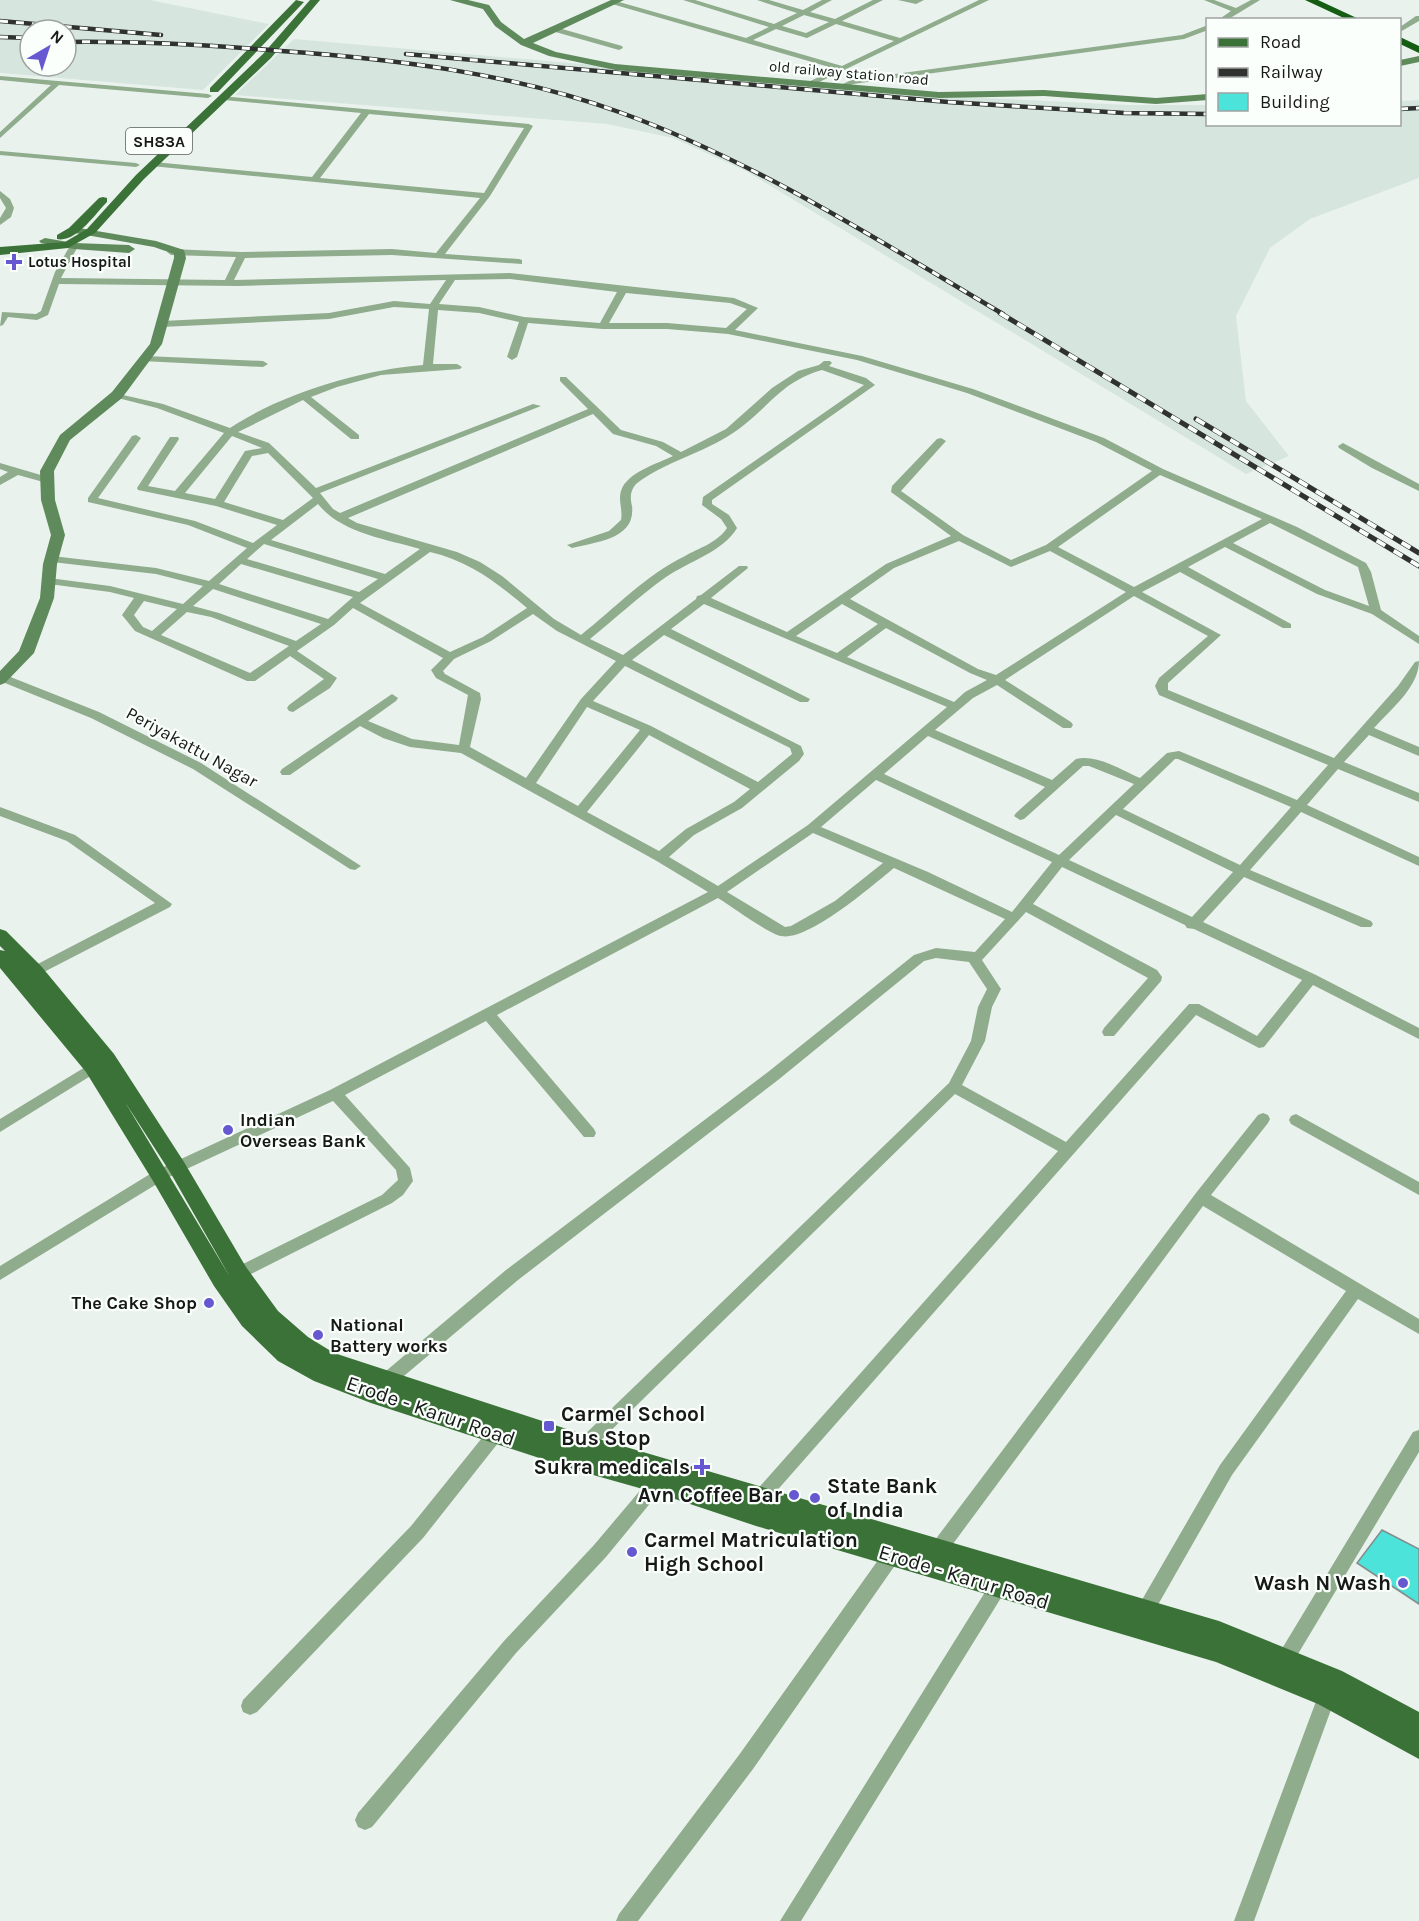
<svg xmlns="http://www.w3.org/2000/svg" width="1419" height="1921" font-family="Karla,sans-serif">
	<rect width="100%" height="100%" fill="#eaf2ee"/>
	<path fill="#d6e6df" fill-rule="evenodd" d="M0 0H150L269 24 203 90 0 73ZM30 30H66V66H30Z
		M294 39 964 97 1129 105H1207L1208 124H1400V101L1419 100V178L1310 219 1270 248 1236 316 1246 401 1289 456 1246 474 746 171 673 138 607 124 235 95Z"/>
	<path fill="#4ce3da" stroke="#848c8b" stroke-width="1.5" d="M1382 1530 1419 1549V1604L1357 1563Z"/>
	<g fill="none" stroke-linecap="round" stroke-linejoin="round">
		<path fill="#8fac8c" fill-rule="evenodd" d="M612 0 746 38 769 27 683 0H695L774 24 797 13 757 0H769L803 10 822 0H832L810 12 835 19 873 0H883L842 21 900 38 979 0H989L809 87 805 85 806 83 836 69 612 4ZM804 15 829 22 806 33 782 26ZM836 24 894 41 842 66 753 40 776 29 807 38Z
			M898 0H924L916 4Z
			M1204 0H1214L1236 8 1251 0H1260L1227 20H1218L1231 11Z
			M1416 16H1419V21L1400 32V27Z
			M1208 25V30L1184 39 853 84 841 89 837 87 851 80 1182 35Z
			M555 27 622 46 623 48 619 50 552 31 551 29Z
			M0 76 208 94 212 96 208 98 59 85 0 138V132L51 85 0 80Z
			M221 96 529 124 533 126 490 196 445 254 519 259 522 260V264L392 255 245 258 234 280 510 273 734 298 758 308 735 330 862 356 973 389 1104 438 1163 469 1297 527 1366 563 1371 572 1381 610 1419 636V644L1372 614 1317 594 1225 547 1188 567 1291 624V628H1283L1180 572 1142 592 1221 635 1168 683V690L1334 758 1398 686 1415 662 1419 661C1419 687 1391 709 1374 728L1419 747V756L1369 735 1344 762 1419 793V802L1338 769 1307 805 1419 857V866L1301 812 1250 870 1371 921 1373 924 1371 927H1361L1244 877 1203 922 1316 975 1419 1028V1039L1313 985 1264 1047 1259 1048 1196 1015 766 1503 760 1506 754 1503 751 1498 754 1493 1058 1151 955 1094 591 1450 585 1452 579 1450 577 1445 579 1440 949 1083 971 1041 978 1007 987 989 969 962 936 958 924 961 778 1080 518 1280 392 1386 386 1388 380 1386 378 1381 380 1376 506 1270 768 1072 914 955 936 948 975 952 1005 919 894 868C873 885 808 942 781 936 769 934 731 906 718 898L497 1015 594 1129 596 1133 594 1137H584L486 1021 345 1095 410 1168 413 1181 403 1195 392 1203 245 1277 239 1279 233 1277 231 1273 233 1269 382 1195 398 1180 396 1170 333 1101 165 1179 0 1280V1266L155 1171 330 1090 708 892 655 860 461 753 410 747 383 738 360 726 290 775H282L280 772 282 769 392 694 398 698 396 701 368 721 412 739 459 745 468 695 436 678 431 670 443 658 353 608 334 625 297 651 337 678 330 688 293 712 289 711 287 708 289 705 324 679 290 656 255 681H247L135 631 122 615 134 598 110 592 49 584 44 581 49 578 110 586 183 604 203 586 156 574 52 562 47 559 52 556 156 568 209 581 247 548 188 525 88 502V498L132 436 136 435 141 438 98 498 195 521 253 543 277 525 216 506 138 490 137 488 170 437H178L179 439 148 486 175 491 224 433 157 408 114 397V393L163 404 230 428C283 393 360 370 423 365L429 309 394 307 329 319 162 327 157 324 162 321 329 313 394 301 430 304 446 280 239 286 59 284 48 315 37 320 8 317 3 325 0 326 2 312 36 314 41 311 55 272 71 244 78 246 61 278 225 280 236 257 171 255 167 252 171 249 242 252 392 249 436 253 480 198 151 166 150 164 154 162 312 177 361 113 224 100 220 98ZM369 114 524 128 484 193 320 178ZM510 279 617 292 600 323 524 317 479 307 439 304 455 280ZM626 293 730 303 747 309 726 328 667 323H609ZM438 310 479 313 519 322 507 357 512 360 517 357 528 323 603 329H667L728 334 857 360 967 393 1096 442 1152 471 1046 545 1011 560 963 535 901 491 946 441 941 438 937 439 892 486 891 492 951 536 886 564 787 632 711 598 748 568 747 566H739L701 595 697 596 696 599 623 655 590 639C615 619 639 596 666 577 688 562 724 551 737 528L729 515 712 504V500L875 385 866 378 829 366 832 363 830 361H824L819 365 798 371 772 388 726 429 681 452 663 442 621 430 566 377H560V381L588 409 340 513 333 509 320 493 541 406 533 404 316 488 269 443 238 432 303 400 351 439H359V435L311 397 337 387 381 375 460 369 462 367 457 364H433ZM822 370 864 385 703 497 702 505 721 519 727 528C717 543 699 548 685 556 646 575 615 608 581 635L554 619 502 576 480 562 457 552 357 523 348 518 593 414 613 434 656 446 673 456C657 464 627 472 621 491 618 500 623 511 621 520L609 531 567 545 572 548C596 542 636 539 632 506 630 497 630 491 636 484 666 461 702 454 733 433 767 411 779 382 822 370ZM232 436 262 448 245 451 215 499 185 493ZM268 453 313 498 283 520 224 502 252 456ZM1160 475 1262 519 1134 587 1058 547ZM318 504C341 533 386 539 420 549L385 574 271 540ZM1270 523 1358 567 1369 606 1325 590 1233 543ZM959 541 1011 567 1050 551 1126 592 996 675 978 669 850 599 894 568ZM264 544 378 579 359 592 247 559ZM430 552C469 561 496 582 527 608L483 637 450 652 360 603ZM241 564 353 597 328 619 219 584ZM213 589 321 624 296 641 219 613 193 606ZM1134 596 1208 636 1159 678 1155 686 1159 695 1328 765 1297 800 1179 751 1167 753 1140 778C1121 770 1097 754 1076 759L1052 780 935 730 973 698 997 685 1063 728H1071L1073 725 1071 722 1005 680ZM144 601 177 609 152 631 143 627 134 615ZM704 604 947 707 808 825 718 886 669 857 694 835 742 808 799 761 804 754 801 746 632 660 664 635 800 702H808L810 699 671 629ZM842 604 878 624 837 653 796 636ZM187 612 211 617 289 646 250 673 161 635ZM533 614 557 631 616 661 581 699 526 778 470 747 481 699 480 693 445 674 443 671 454 659 491 641ZM886 628 970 673 987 680 965 692 954 702 847 657ZM625 666 790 748 792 754 758 782 651 726 593 701ZM587 707 640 730 578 806 536 783ZM649 735 750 789 734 802 686 829 659 851 587 812ZM928 736 1045 787 1016 813 1014 816 1020 820 1024 819 1083 766H1089L1134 784 1059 855 884 774ZM1175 759H1178L1291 807 1240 865 1123 809ZM876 780 1052 862 1012 912 928 872 821 827ZM1116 815 1233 872 1192 917 1069 860ZM813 833 883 863 835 901 791 926 785 927 727 892ZM1062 867 1185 925 1187 928 1194 929 1302 980 1257 1036 1199 1004H1189L1066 1142 962 1085 985 1041 992 1007 1001 989 982 960 1026 912 1148 978 1104 1028 1102 1032 1104 1036H1114L1161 981 1162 977 1157 970 1033 904Z
			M0 151 136 163 140 165 136 167 0 155Z
			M0 191 10 199 14 208 11 217 0 225V218L6 208 0 198Z
			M145 356 263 361 268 364 263 367 142 361V357Z
			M1343 443 1419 484V491L1372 468 1339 448 1338 446Z
			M0 463 51 478 52 480 47 483 18 475 0 485V477L8 472 0 469Z
			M3 674 99 712 201 763 361 866 355 870 350 869 193 769 91 718 0 681V675Z
			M0 807 75 835 172 904 170 907 40 974H30L28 971 30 968 155 903 67 841 0 816Z
			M100 1058 105 1059 107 1063 105 1067 0 1132V1119Z
			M1263 1113 1268 1115 1270 1119 1268 1123 1211 1195 1419 1319V1334L1358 1299 1232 1475 1151 1617 1145 1619 1139 1617 1136 1611 1139 1605 1220 1465 1346 1291 1203 1206 944 1556 938 1558 932 1556 929 1550 932 1544 1196 1193 1258 1115Z
			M1296 1114 1419 1182V1195L1291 1124 1289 1120 1291 1116Z
			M496 1426 502 1428 504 1433 502 1438 423 1538 257 1712 250 1715 243 1712 241 1706 243 1700 411 1526 490 1428Z
			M1419 1430V1452L1292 1664 1286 1667 1280 1664 1277 1658 1280 1652 1413 1432Z
			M660 1471 666 1474 668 1479 666 1484 606 1557 516 1653 372 1827 365 1830 358 1827 355 1820 358 1813 504 1641 594 1545 654 1474Z
			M892 1547 898 1549 901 1555 898 1561 753 1769 638 1921H616L619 1914 739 1755 886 1549Z
			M998 1579 1004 1581 1007 1587 1004 1593 801 1921H780L992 1581Z
			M1327 1687 1334 1690 1336 1696 1254 1921H1234L1318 1696 1320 1690Z"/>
		<path fill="#5f8a5b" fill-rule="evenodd" d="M450 0H468L489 5 501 22 524 39 611 0H624L533 43 556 52 615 64 939 92 1044 90 1156 98 1208 94V100L1156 104 1044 96 939 98 615 70 549 56 521 45 495 26 483 9Z
			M1419 56V62L1400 66V60Z
			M73 227 156 241 184 250 186 258 162 344 122 398 70 440 54 471 55 500 65 535 57 564 54 598 34 653 5 683 0 685V671L19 651 40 598 43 564 51 535 41 500 40 471 60 435 112 392 150 344 174 258V254L154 247 69 232 67 230Z
			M45 238 74 243 129 245 135 249 129 253 74 249 41 243 39 241Z"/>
		<path fill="#3b7237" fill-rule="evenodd" d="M296 0 304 2 218 92H210V88Z
			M310 0H320L271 58 144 179 95 233 68 248 0 255V247L65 242 87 229 136 175 263 54Z
			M103 197 107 198V202C95 214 76 243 57 239V235L69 228 99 198Z
			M0 929 6 931 41 966 114 1054 184 1162 246 1267 278 1311 308 1337 334 1353 585 1435 1219 1621 1342 1671 1419 1712V1759L1318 1704 1216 1662 756 1526 657 1493 579 1471 371 1403 314 1381 278 1361 242 1326 214 1286 153 1181 86 1072 0 968V950L5 951 0 946ZM125 1102 170 1172 230 1277Z"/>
		<path fill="#165d14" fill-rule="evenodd" d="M1305 0H1318L1361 20H1348Z
			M1400 37 1419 46V53L1400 44Z"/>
		<defs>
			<path id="rail-far1" d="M0 21 161 35
				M0 37 30 38
				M66 42C138 41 209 45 281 51 394 59 511 73 619 112 755 161 879 241 1003 314
				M406 54 948 102 1124 113 1208 114
				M1400 109 1419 108"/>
			<path id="rail" d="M1000 313 1419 566
				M1196 419 1419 553"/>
		</defs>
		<use href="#rail-far1" stroke="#2f3230" stroke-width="4.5"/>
		<use href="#rail" stroke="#2f3230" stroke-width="5"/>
		<use href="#rail-far1" stroke="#fafffc" stroke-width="3" stroke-dasharray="8" stroke-linecap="butt"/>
		<use href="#rail" stroke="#fafffc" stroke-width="4" stroke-dasharray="10" stroke-linecap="butt"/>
	</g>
	<g fill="#6658d1" stroke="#fafffc" stroke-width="2">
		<path d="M11 253h6v6h6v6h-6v6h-6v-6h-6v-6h6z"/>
		<circle cx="228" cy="1130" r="6"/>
		<circle cx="209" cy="1303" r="6"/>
		<circle cx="318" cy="1335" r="6"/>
		<rect x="543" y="1420" width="12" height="12" rx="3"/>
		<path d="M699 1458h6v6h6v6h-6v6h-6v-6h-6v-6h6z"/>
		<circle cx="794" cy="1495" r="6"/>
		<circle cx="815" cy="1498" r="6"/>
		<circle cx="632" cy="1552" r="6"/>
		<circle cx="1403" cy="1583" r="6"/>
	</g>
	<g text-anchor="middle" stroke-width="4.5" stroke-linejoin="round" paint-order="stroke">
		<g font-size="15" fill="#161917" stroke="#fafffc">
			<text transform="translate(849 73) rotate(5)" y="5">old railway station road</text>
		</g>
		<g font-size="15" font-weight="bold" fill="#161917" stroke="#fafffc" text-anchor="start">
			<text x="28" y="267">Lotus Hospital</text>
		</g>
		<rect fill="#fafffc" stroke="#5a5e5c" stroke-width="1.5" x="126" y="128" width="66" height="26" rx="4.5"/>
		<g font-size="16" font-weight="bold" fill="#161917">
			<text x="159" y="147">SH83A</text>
		</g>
		<g font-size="18" fill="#161917" stroke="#fafffc">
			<text transform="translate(192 747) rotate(29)" y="6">Periyakattu Nagar</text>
		</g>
		<g font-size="18" font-weight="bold" fill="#161917" stroke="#fafffc" text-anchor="start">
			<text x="240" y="1126">Indian<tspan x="240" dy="21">Overseas Bank</tspan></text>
			<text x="197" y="1309" text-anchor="end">The Cake Shop</text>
			<text x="330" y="1331">National<tspan x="330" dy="21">Battery works</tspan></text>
		</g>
		<g font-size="21" fill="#161917" stroke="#fafffc">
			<text transform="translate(431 1411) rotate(19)" y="7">Erode - Karur Road</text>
			<text transform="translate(964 1577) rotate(17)" y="7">Erode - Karur Road</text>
		</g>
		<g font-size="21" font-weight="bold" fill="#161917" stroke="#fafffc" text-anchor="start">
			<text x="561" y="1421">Carmel School<tspan x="561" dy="24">Bus Stop</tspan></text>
			<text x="690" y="1474" text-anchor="end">Sukra medicals</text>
			<text x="827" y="1493">State Bank<tspan x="827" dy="24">of India</tspan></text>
			<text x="782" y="1502" text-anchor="end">Avn Coffee Bar</text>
			<text x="644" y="1547">Carmel Matriculation<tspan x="644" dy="24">High School</tspan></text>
			<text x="1391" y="1590" text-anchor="end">Wash N Wash</text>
		</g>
	</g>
	<rect x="1206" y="18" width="195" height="108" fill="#fafffc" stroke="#9fa3a0" stroke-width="1.5"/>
	<rect x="1218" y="38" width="30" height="9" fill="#3b7237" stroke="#9fa3a0" stroke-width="1.5"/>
	<text x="1260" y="48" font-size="18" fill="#161917">Road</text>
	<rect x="1218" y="68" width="30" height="9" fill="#2f3230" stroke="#9fa3a0" stroke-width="1.5"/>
	<text x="1260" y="78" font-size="18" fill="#161917">Railway</text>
	<rect x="1218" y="93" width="30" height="18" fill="#4ce3da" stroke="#9fa3a0" stroke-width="1.5"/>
	<text x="1260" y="108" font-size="18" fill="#161917">Building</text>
	<g transform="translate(48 48) rotate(39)"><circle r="28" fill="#fafffc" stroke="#9fa3a0" stroke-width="1.5"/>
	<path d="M0-4.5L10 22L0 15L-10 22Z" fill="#6658d1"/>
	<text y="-9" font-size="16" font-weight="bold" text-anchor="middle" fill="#161917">N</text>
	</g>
</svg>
